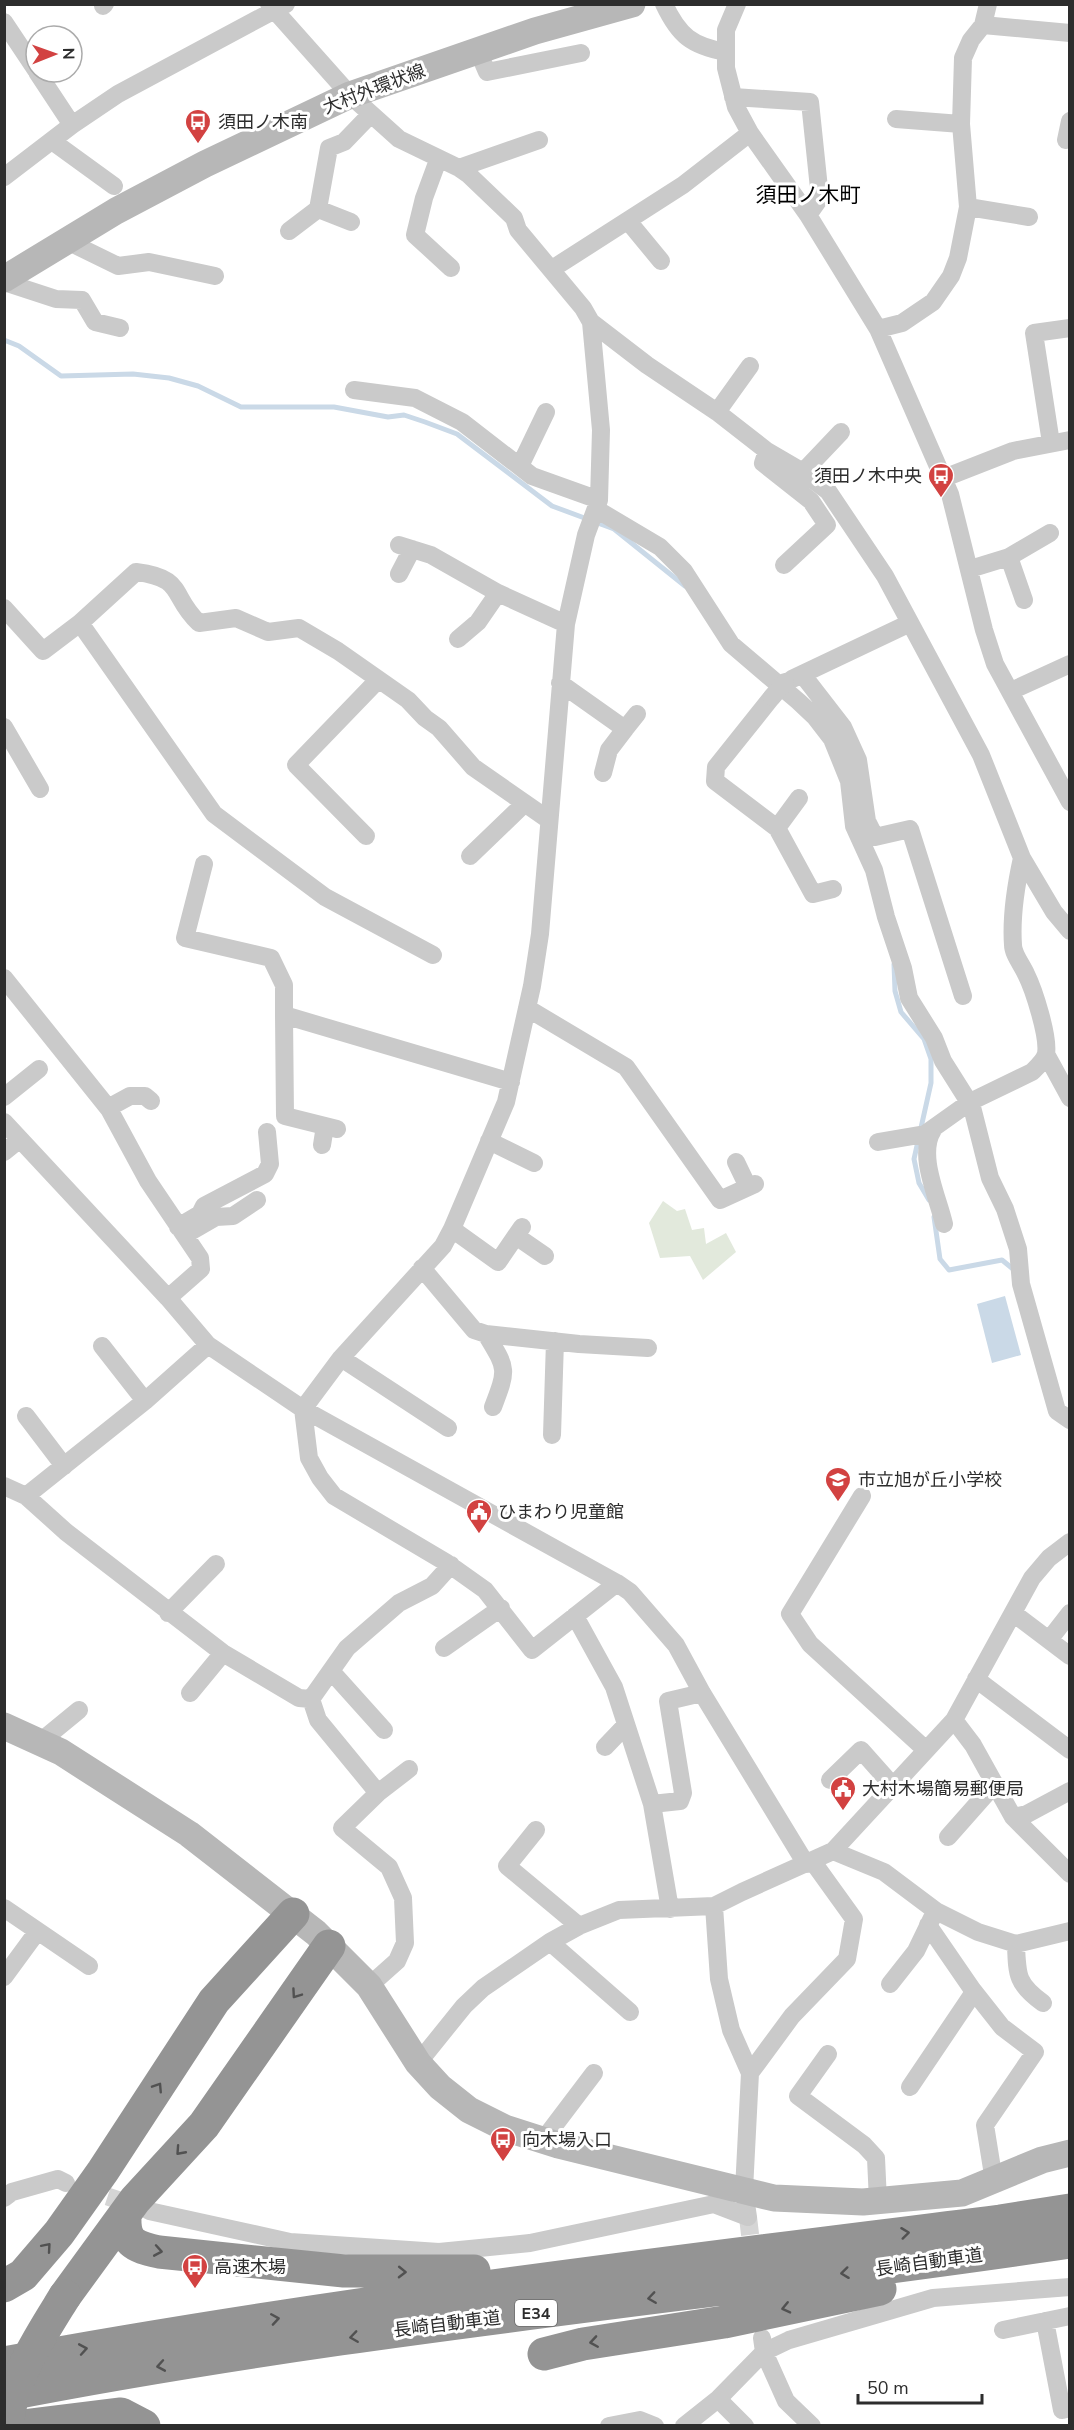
<svg xmlns="http://www.w3.org/2000/svg" width="1074" height="2430" font-family="'Nunito Sans','Noto Sans JP',sans-serif">
	<rect width="100%" height="100%" fill="#fff"/>
	<path fill="#e2e9dc" d="M663 1201 677 1211 685 1209 692 1230 704 1228 706 1244 726 1233 736 1252 703 1280 690 1256 660 1258 649 1223Z"/>
	<path fill="#cad9e7" d="M1005 1296 1021 1355 992 1363 977 1304Z"/>
	<g fill="none" stroke-linecap="round" stroke-linejoin="round">
		<path stroke="#cad9e7" stroke-width="5" d="M4 340 19 346 61 376 133 374 169 378 198 386 241 407H334L388 417 404 415 425 422 457 434 552 506 614 529 685 586
			M894 964 895 991 901 1012 924 1039 931 1059V1083L914 1159 919 1183 929 1200
			M934 1217 940 1259 949 1270 1002 1260 1013 1269"/>
		<path stroke="#d5d5d5" stroke-width="18" stroke-dasharray="18 9" stroke-linecap="butt" d="M82 2188 139 2207
			M748 2217 753 2260"/>
		<path stroke="#cacaca" stroke-width="18" d="M269 4 350 95 399 139 459 168 469 175 514 218 518 230 583 308 591 322 647 365 717 412 767 451 803 472 828 491 885 576 981 755 1022 858 1054 912 1070 931
			M664 4C679 36 692 46 726 52
			M737 4 726 30V68L736 107 750 133 808 215 878 329 950 494 984 630 995 664 1070 802
			M103 6 105 4
			M4 22 36 70
			M983 25 1070 33
			M478 51 487 72 581 53
			M37 72 72 125
			M733 97 810 102 820 198 808 215
			M896 119 961 124
			M1066 140 1070 121
			M52 141 114 186
			M438 160 424 198 415 235 451 268
			M459 168 539 140
			M4 177 72 125 118 94 286 4
			M968 207 1029 217
			M318 209 351 222
			M628 221 661 261
			M289 231 318 209 329 148 344 142 371 114
			M67 241 118 266 149 262 215 276
			M552 269 683 185 750 133
			M4 282 56 299 82 300 95 322 120 328
			M591 322 601 430 599 500 586 535 566 624 540 934 532 986 506 1102 452 1229 443 1246 341 1358 303 1409 309 1458 320 1478 334 1496 447 1563 485 1590 532 1650 617 1583
			M878 329 902 323 933 302 951 276 958 258 968 207 961 124 963 58 971 40 983 25 988 4
			M354 390 415 398 462 422 532 476 599 500
			M717 412 750 366
			M1051 443 1034 333 1070 328
			M767 451 763 463 811 501 827 525 784 565
			M520 466 546 412
			M803 472 841 432
			M944 478 1013 451 1070 440
			M596 509 660 547 684 571 731 644 798 701 815 717 832 739 849 781 854 826 874 870 886 917 903 968 909 998 934 1038 943 1061 972 1107 990 1178 1005 1209 1018 1249 1021 1284 1057 1411 1070 1420
			M399 545 431 555 498 593
			M1009 557 1050 533
			M970 569 1009 557 1024 600
			M399 574 412 549
			M4 608 43 651 80 623 136 572C186 578 170 596 199 623L236 618 268 632 299 628 338 651 408 700 425 718 439 728 473 767 549 820
			M80 623 214 814 325 897 433 955
			M458 639 478 622 498 593 566 624
			M802 674 843 727 858 760 867 821 875 837 910 829 963 996
			M792 679 910 623
			M560 683 625 729 609 750 603 773
			M1011 691 1070 664
			M772 697 716 767 715 781 777 828 813 894 833 889
			M4 727 40 789
			M625 729 637 714
			M777 828 799 798
			M366 836 296 765 378 680
			M470 856 525 803
			M204 864 185 938 271 958 284 985V1015
			M4 978 109 1109 148 1181 200 1258 201 1269 168 1298
			M527 1008 626 1067 720 1200 755 1184
			M1046 1054 1070 1098
			M4 1097 39 1069
			M108 1108 130 1096H145L151 1101
			M4 1122 168 1298 208 1345 303 1409 617 1583 630 1592 676 1645 702 1693 806 1864
			M337 1129 285 1116 284 1015 511 1082
			M933 1130C917 1155 938 1197 944 1224
			M489 1141 534 1163
			M878 1142 925 1134 970 1102 1032 1072C1037 1067 1044 1061 1046 1054 1049 1037 1034 990 1026 974 1022 965 1013 954 1013 945 1011 917 1016 885 1022 858
			M322 1145 325 1126
			M4 1152 20 1139
			M736 1162 748 1187
			M178 1227 200 1214 204 1206 265 1174 270 1164 267 1132
			M452 1229 498 1262 522 1227
			M190 1232 216 1217 233 1216 257 1200
			M516 1236 545 1256
			M422 1268 474 1330 486 1334 579 1344 648 1348
			M486 1334C507 1369 508 1368 493 1407
			M102 1346 145 1401
			M341 1358 448 1428
			M26 1416 64 1466
			M552 1435 555 1341
			M4 1486 26 1496 66 1532 223 1653 299 1698 311 1699 318 1720 378 1793 342 1828 389 1867 403 1898 405 1943 397 1961 369 1986
			M26 1496 145 1401 208 1345
			M862 1496 790 1614 810 1644 926 1750
			M168 1613 216 1564
			M1013 1613 1070 1656
			M575 1616 614 1687 652 1804
			M1049 1640 1070 1613
			M444 1648 501 1608
			M331 1671 384 1730
			M976 1679 1070 1750
			M190 1693 223 1653
			M311 1699 347 1648 399 1603 432 1586 451 1565
			M954 1720 973 1745 1013 1817 1070 1874
			M40 1742 79 1710
			M605 1747 626 1725
			M830 1780 861 1750 893 1786
			M378 1793 409 1769
			M1013 1817 1027 1814 1070 1791
			M536 1830 507 1866 579 1926
			M948 1837 994 1785
			M833 1851 884 1872 936 1911 978 1932 1016 1944 1070 1931
			M4 1908 89 1966
			M670 1909 652 1804 680 1801 683 1793 668 1701 702 1693
			M928 1925 972 1989 1002 2027 1035 2052 985 2125 994 2181
			M550 1942 630 2012
			M1016 1944C1017 1976 1017 1984 1043 2003
			M4 1977 37 1932
			M890 1984 916 1951 932 1918
			M828 2054 798 2096 864 2145 876 2158 878 2201
			M418 2063 464 2006 483 1988 550 1942 579 1926 619 1910 714 1906
			M750 2073 792 2016 847 1959 854 1919 813 1862
			M910 2087 974 1992
			M544 2139 594 2073
			M4 2198 12 2192 58 2179 66 2183
			M149 2211 290 2242 439 2252 530 2243 714 2204 748 2217
			M748 2217 744 2190 750 2073 731 2030 719 1979 714 1906 742 1892 833 1851 954 1720 1032 1578 1049 1558 1070 1542
			M1045 2321 1062 2410 1070 2408
			M1003 2330 1070 2316
			M762 2338 764 2352 786 2401 812 2426
			M718 2399 745 2426
			M609 2426 640 2420 655 2426
			M684 2426 718 2399 764 2352 789 2340 933 2298 1070 2287"/>
		<path stroke="#b7b7b7" stroke-width="27" d="M4 279 116 211 205 164 350 95 535 31 632 4
			M4 1726 61 1752 189 1834 316 1933 369 1986 418 2063 440 2087 469 2110 505 2128 558 2145 774 2198 863 2202 962 2193 1042 2160 1070 2153"/>
		<path stroke="#949494" stroke-width="33" d="M125 2214C124 2243 133 2246 159 2252L344 2271H474
			M4 2286 23 2275 59 2233 103 2171 214 2001 293 1914
			M65 2296 135 2200 204 2125 329 1946
			M544 2354 583 2344 724 2322 880 2289
			M4 2363C334 2302 668 2263 1000 2221L1070 2210
			M4 2395C357 2326 715 2295 1070 2242
			M24 2426 121 2414 144 2426"/>
		<path stroke="#cacaca" stroke-width="18" d="M772 697 785 682"/>
		<path stroke="#949494" stroke-width="33" d="M7 2426C11 2379 41 2335 65 2296"/>
	</g>
	<defs><path id="oneway-chevron" d="M-2-3.5L2.5 0L-2 3.5" fill="none" stroke-width="1.6" stroke-linecap="round" stroke-linejoin="round" transform="scale(1.5)"/></defs>
	<g stroke="#515151">
		<use href="#oneway-chevron" transform="translate(296 1994) rotate(125)"/>
		<use href="#oneway-chevron" transform="translate(158 2087) rotate(-57)"/>
		<use href="#oneway-chevron" transform="translate(180 2151) rotate(132)"/>
		<use href="#oneway-chevron" transform="translate(905 2233) rotate(-7)"/>
		<use href="#oneway-chevron" transform="translate(47 2247) rotate(-49)"/>
		<use href="#oneway-chevron" transform="translate(158 2251) rotate(10)"/>
		<use href="#oneway-chevron" transform="translate(402 2272) rotate(1)"/>
		<use href="#oneway-chevron" transform="translate(845 2273) rotate(173)"/>
		<use href="#oneway-chevron" transform="translate(652 2298) rotate(172)"/>
		<use href="#oneway-chevron" transform="translate(786 2308) rotate(167)"/>
		<use href="#oneway-chevron" transform="translate(275 2319) rotate(-9)"/>
		<use href="#oneway-chevron" transform="translate(354 2337) rotate(172)"/>
		<use href="#oneway-chevron" transform="translate(594 2342) rotate(171)"/>
		<use href="#oneway-chevron" transform="translate(83 2349) rotate(-10)"/>
		<use href="#oneway-chevron" transform="translate(161 2366) rotate(170)"/>
	</g>
	<defs>
		<symbol id="bus-pin" viewBox="-11 -11 22 30"><path d="M0 17L-7.5 6A9.5 9.5 0 1 1 7.5 6Z" fill="#d24241" stroke="#fff"/><path d="M-5-6H5V4H4V6H2V4H-2V6H-4V4H-5ZM-3.5-4V0h7V-4ZM-3.5 1.2v1.5H-2V1.2ZM2 1.2v1.5H3.5V1.2Z" fill="#fff"/></symbol>
		<symbol id="school-pin" viewBox="-11 -11 22 30"><path d="M0 17L-7.5 6A9.5 9.5 0 1 1 7.5 6Z" fill="#d24241" stroke="#fff"/><path d="M0-5L7-2L0 1L-7-2ZM-4 1L0 2.5L4 1V4Q0 6-4 4Z" fill="#fff"/></symbol>
		<symbol id="civic-pin" viewBox="-11 -11 22 30"><path d="M0 17L-7.5 6A9.5 9.5 0 1 1 7.5 6Z" fill="#d24241" stroke="#fff"/><path d="M-.6-6.5H3V-4.5H.6V-3L4-1V1h2V6H-6V1h2V-1L-.6-3ZM-1.2 2.5V6h2.4V2.5Z" fill="#fff"/></symbol>
	</defs>
	<g fill-rule="evenodd">
		<use href="#bus-pin" x="183" y="107" width="30" height="40"/>
		<use href="#bus-pin" x="926" y="461" width="30" height="40"/>
		<use href="#school-pin" x="823" y="1465" width="30" height="40"/>
		<use href="#civic-pin" x="464" y="1497" width="30" height="40"/>
		<use href="#civic-pin" x="828" y="1774" width="30" height="40"/>
		<use href="#bus-pin" x="488" y="2125" width="30" height="40"/>
		<use href="#bus-pin" x="180" y="2252" width="30" height="40"/>
	</g>
	<g text-anchor="middle" stroke-width="6" stroke-linejoin="round" paint-order="stroke">
		<rect fill="#fff" stroke="#6c6c6c" stroke-width="1.5" x="515" y="2300" width="42" height="26" rx="4.5"/>
		<g font-size="16" font-weight="bold" fill="#2d2d2d">
			<text x="536" y="2319">E34</text>
		</g>
		<g font-size="18" fill="#2d2d2d" stroke="#fff">
			<text transform="translate(374 89) rotate(-21)" y="6">大村外環状線</text>
			<text transform="translate(929 2262) rotate(-8)" y="6">長崎自動車道</text>
			<text transform="translate(447 2324) rotate(-7)" y="6">長崎自動車道</text>
		</g>
		<g font-size="18" fill="#2d2d2d" stroke="#fff" text-anchor="start">
			<text x="218" y="128">須田ノ木南</text>
			<text x="922" y="482" text-anchor="end">須田ノ木中央</text>
			<text x="858" y="1486">市立旭が丘小学校</text>
			<text x="498" y="1518">ひまわり児童館</text>
			<text x="862" y="1795">大村木場簡易郵便局</text>
			<text x="522" y="2146">向木場入口</text>
			<text x="214" y="2273">高速木場</text>
		</g>
		<g font-size="21" fill="#000" stroke="#fff">
			<text x="808" y="202">須田ノ木町</text>
		</g>
	</g>
	<rect width="1074" height="2430" fill="none" stroke="#2d2d2d" stroke-width="12"/>
	<g transform="translate(54 54) rotate(89)"><circle r="28" fill="#ffffff" stroke="#ababab" stroke-width="1.5"/>
	<path d="M0-4.5L10 22L0 15L-10 22Z" fill="#d24241"/>
	<text y="-9" font-size="16" font-weight="bold" text-anchor="middle" fill="#2d2d2d">N</text>
	</g>
	<path d="M858 2394v9h124v-9" fill="none" stroke="#2d2d2d" stroke-width="3"/>
	<text x="867" y="2394" font-size="18" fill="#2d2d2d" stroke="#ffffff" stroke-width="4.5" paint-order="stroke">50 m</text>
</svg>
